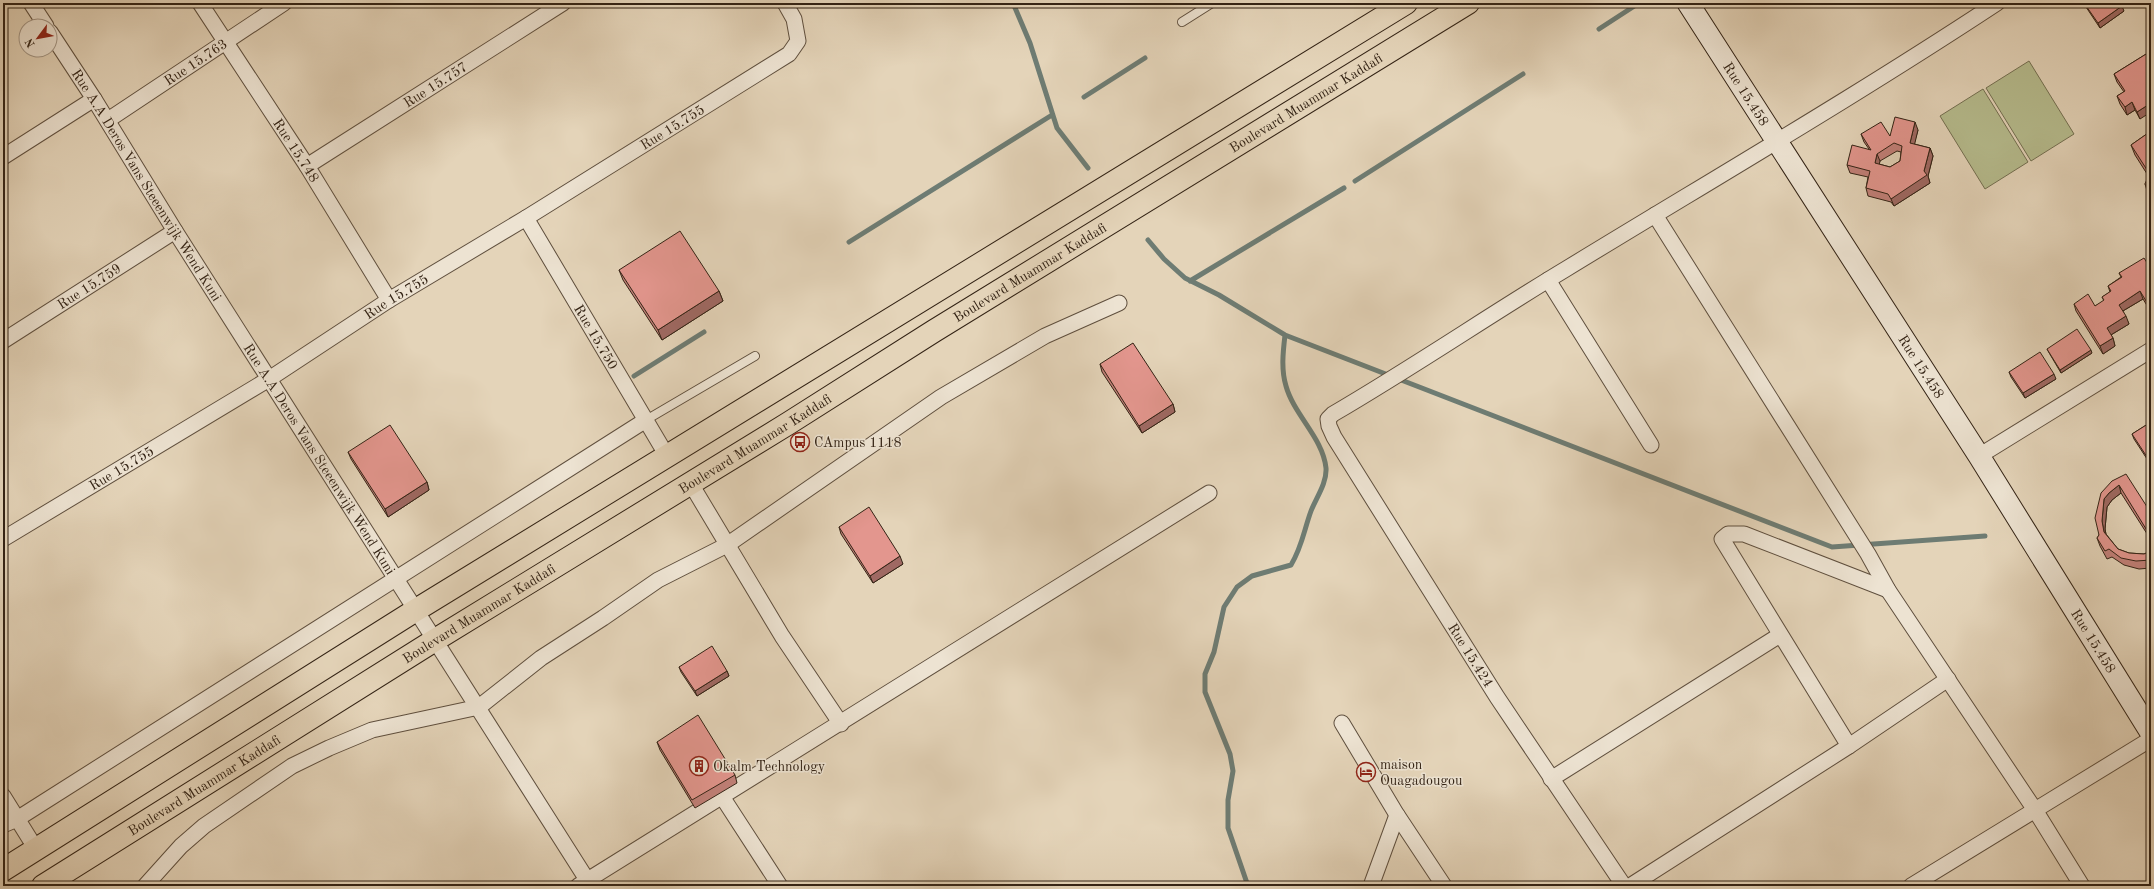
<svg xmlns="http://www.w3.org/2000/svg" width="2154" height="889" font-family="'Old Standard TT',serif">
	<rect width="100%" height="100%" fill="#e4d4b9"/>
	<filter id="stains"><feTurbulence type="fractalNoise" baseFrequency=".005" numOctaves="4"/><feColorMatrix values="0 0 0 0 .2 0 0 0 0 .09 0 0 0 0 .02 0 0 0 .5 -.17"/></filter>
	<radialGradient id="worn" r=".72"><stop offset=".6" stop-color="#630" stop-opacity="0"/><stop offset="1" stop-color="#630" stop-opacity=".3"/></radialGradient>
	<path fill="#b6bc8e" stroke="#747052" d="M2029 61 2074 134 2031 161 1986 88Z
		M1983 89 2028 162 1985 189 1940 116Z"/>
	<g fill="none" stroke-linecap="round" stroke-linejoin="round">
		<path stroke="#6e7c73" stroke-width="5" d="M1013 3 1030 43 1057 128 1088 168
			M1599 29 1639 3
			M1084 97 1145 58
			M1355 181 1523 74
			M1148 240 1164 259 1185 278 1219 295 1285 335 1832 547 1985 536
			M849 242 1052 115
			M1190 281 1344 188
			M634 376 704 332
			M1248 886 1228 828V800L1233 771 1230 754 1205 692V674L1214 652 1224 607 1237 587 1252 576 1291 565C1302 547 1304 530 1311 511 1316 498 1327 483 1326 468 1323 438 1294 415 1286 386 1281 370 1283 352 1285 335"/>
		<defs>
			<path id="lane" d="M1182 22 1212 3
				M646 420 755 356"/>
			<g id="street">
				<path d="M31 3 46 26"/>
				<path id="s1" d="M200 3 307 166 389 300"/>
				<path id="s2" d="M50 32 94 99 175 231 591 886"/>
				<path id="s3" d="M108 120 284 3"/>
				<path d="M3 157 94 99"/>
				<path id="s4" d="M307 166 563 3"/>
				<path d="M1655 215 1868 554 1888 590 2035 810 2082 886"/>
				<path id="s5" d="M526 218 667 456"/>
				<path d="M1548 280 1651 445"/>
				<path id="s6" d="M3 341 175 231"/>
				<path d="M1979 456 2151 350"/>
				<path d="M691 484 782 636 841 724"/>
				<path id="s7" d="M3 539 269 379 389 300 526 218 789 54 798 41 794 19 785 3"/>
				<path d="M1342 723 1397 815 1444 886"/>
				<path d="M1849 746 1722 539 1728 534H1744L1888 590"/>
				<path d="M1551 779 1780 635"/>
				<path d="M721 795 780 886"/>
				<path d="M3 796 36 849"/>
				<path d="M3 825 17 819 646 420"/>
				<path d="M145 886 181 846 204 826 292 766 329 748 372 730 479 707 541 658 603 618 658 580 727 545 941 397 1045 336 1119 303"/>
				<path d="M578 886 1209 493"/>
				<path d="M1371 886 1397 815"/>
				<path d="M1624 886 1497 697 1334 437 1329 426 1328 419 1333 414C1412 368 1488 316 1566 269 1710 181 1856 96 1997 3"/>
				<path d="M1630 886 1849 746 1948 679"/>
				<path d="M1911 886 2151 739"/>
			</g>
			<g id="secondary">
				<path id="s8" d="M1688 3 1979 456 2151 733"/>
			</g>
			<g id="primary">
				<path d="M3 870 416 610 1406 3"/>
				<path id="s9" d="M43 886 435 640 789 423 934 331 1468 3"/>
			</g>
		</defs>
		<use href="#lane" stroke="#5f4f3e" stroke-width="10"/>
		<use href="#street" stroke="#5f4f3e" stroke-width="17"/>
		<use href="#secondary" stroke="#332315" stroke-width="23"/>
		<use href="#primary" stroke="#332315" stroke-width="24"/>
		<use href="#lane" stroke="#ede3d2" stroke-width="8"/>
		<use href="#street" stroke="#ede3d2" stroke-width="15"/>
		<use href="#secondary" stroke="#ede3d2" stroke-width="21"/>
		<use href="#primary" stroke="#e4d4b9" stroke-width="22"/>
	</g>
	<path fill="#c3817a" stroke="#332315" fill-rule="evenodd" d="M2084 3 2124 11 2100 28 2086 7Z
		M2151 51 2140 119 2135 110 2127 115 2120 104 2117 96 2124 92 2117 82 2114 74Z
		M1918 130 1914 144 1930 148 1933 156 1928 176 1930 183 1894 206 1891 202 1868 196 1866 188 1868 177 1850 173 1847 165 1869 149 1864 142 1861 134 1890 136ZM1897 151 1901 152 1900 161 1890 167 1879 164 1880 161Z
		M2151 131V198L2148 194 2145 184 2149 177 2135 155 2131 145Z
		M2151 269V312L2143 299 2123 311 2129 324 2111 335 2113 338 2115 346 2103 354 2076 311 2074 304 2095 306 2104 301 2102 297 2110 292 2108 286 2121 277 2119 273Z
		M619 270 719 291 723 301 662 340 623 280Z
		M2047 349 2092 353 2061 373 2048 351Z
		M1100 364 1173 404 1175 412 1142 433 1102 372Z
		M2009 372 2056 379 2025 398 2011 377Z
		M2151 422V460L2149 462 2134 439 2132 434Z
		M348 452 427 482 429 490 388 517 351 459Z
		M2112 481 2151 513V540L2121 493 2112 500 2107 507 2105 529 2106 534 2118 549 2129 553 2144 554 2151 551V568L2139 569 2124 565 2112 557 2107 559 2100 546 2097 538 2099 535Z
		M839 527 903 564 873 583 841 534Z
		M679 667 727 671 729 676 697 696 681 672Z
		M657 742 735 775 737 783 695 808 660 750Z"/>
	<path fill="#9f6963" stroke="#332315" d="M2122 6 2124 11 2100 28 2098 23Z
		M2132 102 2135 110 2127 115 2125 107Z
		M2151 103V112L2140 119 2137 112Z
		M1915 122 1918 130 1913 151 1910 143Z
		M1930 148 1933 156 1928 176 1930 183 1894 206 1891 199 1924 171Z
		M1877 154 1880 161 1878 170 1875 163Z
		M719 291 723 301 662 340 658 330Z
		M2140 291 2143 299 2121 312 2119 305Z
		M2126 316 2129 324 2109 336 2107 328Z
		M2113 338 2115 346 2103 354 2100 346Z
		M2091 350 2092 353 2061 373 2060 370Z
		M2054 374 2056 379 2025 398 2023 393Z
		M1173 404 1175 412 1142 433 1139 426Z
		M2151 454V460L2149 462 2147 457Z
		M427 482 429 490 388 517 385 509Z
		M2119 485 2121 493 2112 500 2107 507 2105 529 2107 540 2104 532 2102 521 2104 499 2109 493Z
		M900 556 903 564 873 583 870 576Z
		M727 671 729 676 697 696 695 691Z"/>
	<path fill="#e3968e" stroke="#332315" fill-rule="evenodd" d="M2084 3H2120L2122 6 2098 23Z
		M2151 51V103L2137 112 2132 102 2125 107 2117 96 2125 91 2114 74Z
		M1895 117 1915 122 1910 143 1930 148 1924 171 1927 175 1891 199 1888 194 1866 188 1870 171 1847 165 1852 145 1871 150 1861 134 1881 122 1890 136ZM1894 143 1902 146 1900 161 1890 167 1875 163 1877 154Z
		M2151 131V193L2145 184 2147 179 2151 176 2131 145Z
		M680 231 719 291 658 330 619 270Z
		M2144 258 2151 269V309L2140 291 2119 305 2126 316 2107 328 2113 338 2100 346 2074 304 2088 294 2095 306 2104 300 2102 297 2111 291 2108 286 2122 277 2119 273Z
		M2077 329 2091 350 2060 370 2047 349Z
		M1133 343 1173 404 1139 426 1100 364Z
		M2040 352 2054 374 2023 393 2009 372Z
		M2151 422V454L2147 457 2132 434Z
		M390 425 427 482 385 509 348 452Z
		M2126 474 2151 513V537L2119 485 2109 493 2104 499 2102 521 2104 532 2118 549 2129 553 2144 554 2151 551V560L2136 561 2121 558 2109 549 2105 551 2097 538 2099 535 2095 518 2101 493 2112 481Z
		M869 507 900 556 870 576 839 527Z
		M712 646 727 671 695 691 679 667Z
		M698 715 735 775 692 800 657 742Z"/>
	<defs>
		<symbol id="bus-ring" viewBox="-11 -11 22 22"><circle r="9.5" fill="#ede3d2" stroke="#8f2418" stroke-width="1.5"/><path d="M-5-6H5V4H4V6H2V4H-2V6H-4V4H-5ZM-3.5-4V0h7V-4ZM-3.5 1.2v1.5H-2V1.2ZM2 1.2v1.5H3.5V1.2Z" fill="#8f2418"/></symbol>
		<symbol id="building-ring" viewBox="-11 -11 22 22"><circle r="9.5" fill="#ede3d2" stroke="#8f2418" stroke-width="1.5"/><path d="M-4-6H4V6H1V3H-1V6H-4ZM-2.5-4.3h1.7v1.8h-1.7ZM.8-4.3h1.7v1.8H.8ZM-2.5-1h1.7V.8h-1.7ZM.8-1h1.7V.8H.8Z" fill="#8f2418"/></symbol>
		<symbol id="hotel-ring" viewBox="-11 -11 22 22"><circle r="9.5" fill="#ede3d2" stroke="#8f2418" stroke-width="1.5"/><path d="M-6-4.5h1.5V1H6V5H4.5V3h-9V5H-6ZM-4 0a1.8 1.8 0 1 1 3.6 0ZM.5 0V-2.5h3Q6-2.5 6 0Z" fill="#8f2418"/></symbol>
	</defs>
	<g fill-rule="evenodd">
		<use href="#bus-ring" x="789" y="431" width="22" height="22"/>
		<use href="#building-ring" x="688" y="755" width="22" height="22"/>
		<use href="#hotel-ring" x="1355" y="761" width="22" height="22"/>
	</g>
	<g text-anchor="middle" stroke-width="3" stroke-linejoin="round" paint-order="stroke">
		<g font-size="14" fill="#332315" stroke="#ede3d2">
			<text dy="5" stroke="none"><textPath href="#s3" startOffset="105">Rue 15.763</textPath></text>
			<text dy="5" stroke="none"><textPath href="#s4" startOffset="152">Rue 15.757</textPath></text>
			<text dy="5" stroke="none"><textPath href="#s8" startOffset="108">Rue 15.458</textPath></text>
			<text dy="5" stroke="none"><textPath href="#s9" startOffset="1486">Boulevard Muammar Kaddafi</textPath></text>
			<text dy="5" stroke="none"><textPath href="#s7" startOffset="786">Rue 15.755</textPath></text>
			<text dy="5" stroke="none"><textPath href="#s1" startOffset="176">Rue 15.748</textPath></text>
			<text dy="5" stroke="none"><textPath href="#s2" startOffset="181">Rue A.A Deros Vans Steeenwijk Wend Kuni</textPath></text>
			<text dy="5" stroke="none"><textPath href="#s9" startOffset="1162">Boulevard Muammar Kaddafi</textPath></text>
			<text dy="5" stroke="none"><textPath href="#s6" startOffset="102">Rue 15.759</textPath></text>
			<text dy="5" stroke="none"><textPath href="#s7" startOffset="462">Rue 15.755</textPath></text>
			<text dy="5" stroke="none"><textPath href="#s5" startOffset="138">Rue 15.750</textPath></text>
			<text dy="5" stroke="none"><textPath href="#s8" startOffset="432">Rue 15.458</textPath></text>
			<text dy="5" stroke="none"><textPath href="#s9" startOffset="838">Boulevard Muammar Kaddafi</textPath></text>
			<text dy="5" stroke="none"><textPath href="#s2" startOffset="505">Rue A.A Deros Vans Steeenwijk Wend Kuni</textPath></text>
			<text dy="5" stroke="none"><textPath href="#s7" startOffset="138">Rue 15.755</textPath></text>
			<text dy="5" stroke="none"><textPath href="#s9" startOffset="514">Boulevard Muammar Kaddafi</textPath></text>
			<text dy="5" stroke="none"><textPath href="#s8" startOffset="756">Rue 15.458</textPath></text>
			<text transform="translate(1471 655) rotate(58)" y="5">Rue 15.424</text>
			<text dy="5" stroke="none"><textPath href="#s9" startOffset="190">Boulevard Muammar Kaddafi</textPath></text>
		</g>
		<g font-size="14" fill="#332315" stroke="#ede3d2" text-anchor="start">
			<text x="814" y="447">CAmpus 1118</text>
			<text x="1380" y="769">maison<tspan x="1380" dy="16">Ouagadougou</tspan></text>
			<text x="713" y="771">Okalm Technology</text>
		</g>
	</g>
	<rect width="2154" height="889" fill="none" stroke="#e4d4b9" stroke-width="16"/>
	<rect x="4" y="4" width="2146" height="881" fill="none" stroke="#332315" stroke-width="2"/>
	<rect x="8" y="8" width="2138" height="873" fill="none" stroke="#332315"/>
	<g transform="translate(38 38) rotate(238)"><circle r="19" fill="#ede3d2" stroke="#a39686"/>
	<path d="M0-3L7 15L0 10L-7 15Z" fill="#8f2418"/>
	<text y="-6" font-size="11" font-weight="bold" text-anchor="middle" fill="#332315">N</text>
	</g>
	<rect width="100%" height="100%" filter="url(#stains)"/>
	<rect width="100%" height="100%" fill="url(#worn)"/>
</svg>
